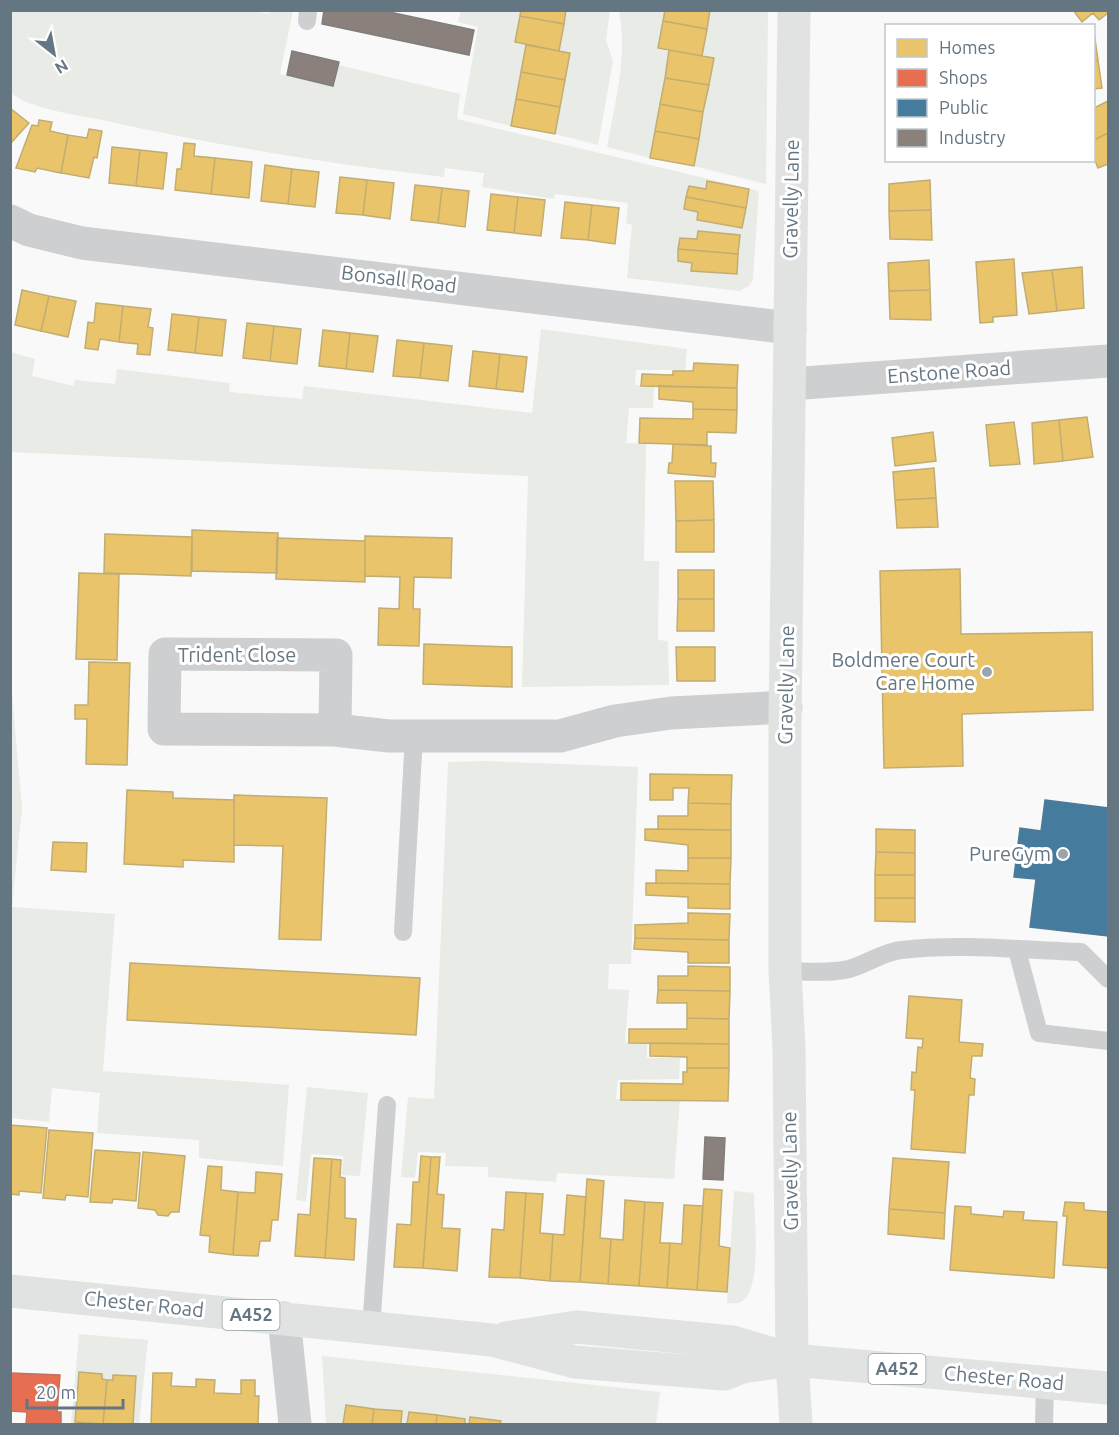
<svg xmlns="http://www.w3.org/2000/svg" width="1119" height="1435" font-family="Ubuntu,sans-serif">
	<rect width="100%" height="100%" fill="#f9f9f9"/>
	<path fill="#e8ebe6" d="M252 10 268 14 270 11H293L280 74 333 86 338 65 460 94 457 119 759 191 753 279 749 286 740 291 627 278 632 225 626 223 628 203 555 194 554 199 482 187 484 173 445 168 444 177C329 164 214 145 102 120 77 115 30 109 11 93L10 11Z
		M461 11H521L515 42 526 45 511 126 463 114 478 27 458 22Z
		M566 11H610L606 40 613 61 598 145 555 134 570 53 559 51Z
		M619 11H665L658 48 669 50 650 158 607 147C615 102 628 56 619 11Z
		M710 11H768L766 184 694 166 713 58 702 56Z
		M541 329 687 349 685 370H636L635 385 654 386 653 408H629L626 443 646 444 644 561H659L658 640 668 641 669 685 522 687 528 476 11 452V352L35 359 32 376 74 386 75 380 115 384 117 369 230 383 229 392 302 399 304 386 532 413Z
		M10 671 22 808 12 907 115 914 103 1071 289 1085 283 1166 199 1158V1140L97 1133 100 1093 52 1088 49 1122 11 1118Z
		M485 761 638 767 631 964H609L608 989 629 990 625 1042 647 1043V1058H680L679 1079 618 1080 616 1099 680 1100 674 1179 557 1173 556 1182 488 1177V1167L445 1166 446 1153 418 1152 415 1178 401 1177 408 1097 434 1099 448 762Z
		M307 1087 368 1093 360 1176 342 1175 343 1156 311 1154 306 1201 296 1200Z
		M734 1191 754 1193C754 1217 763 1289 741 1302 737 1304 731 1303 727 1303Z
		M79 1334 148 1340 139 1424H71Z
		M322 1356 660 1392 656 1424H326Z"/>
	<path fill="#e9c46a" stroke="#c1ad72" stroke-width="1.5" d="M521 10H566L564 24 520 16Z
		M665 10H710L707 29 663 21Z
		M1073 10H1108V13L1099 20 1093 13 1082 22Z
		M520 16 564 24 559 51 515 42Z
		M663 21 707 29 702 56 658 48Z
		M1094 32 1098 60 1094 61Z
		M526 45 570 53 565 80 521 72Z
		M669 50 714 58 709 85 665 78Z
		M1098 60 1102 88 1094 89V61Z
		M521 72 565 80 560 107 516 99Z
		M665 78 709 85 703 112 660 104Z
		M516 99 560 107 555 134 511 126Z
		M1108 101V133L1094 140V108Z
		M660 104 703 112 699 139 655 131Z
		M10 108 29 123 10 144Z
		M39 120 52 122 50 131 68 135 61 173 37 168 35 172 16 168 32 125 38 126Z
		M89 129 102 131 97 158 94 157 89 178 61 173 68 135 87 138Z
		M655 131 699 139 694 166 650 158Z
		M1108 133V164L1098 168 1094 158V140Z
		M184 143 195 144 194 156 215 158 211 194 175 190 177 169H181Z
		M112 147 140 150 136 186 109 183Z
		M140 150 167 153 163 189 136 186Z
		M215 158 252 162 249 198 211 194Z
		M265 165 292 169 288 204 261 201Z
		M292 169 319 172 315 207 288 204Z
		M340 177 367 180 363 215 336 213Z
		M367 180 394 183 390 219 363 215Z
		M930 180 931 210 889 211V184Z
		M707 181 749 189 746 208 686 197 689 186 706 189Z
		M415 185 442 188 438 223 411 220Z
		M442 188 469 191 465 227 438 223Z
		M491 194 518 197 514 233 487 230Z
		M518 197 545 200 541 236 514 233Z
		M686 197 746 208 742 228 697 220 698 212 684 209Z
		M565 202 592 205 588 240 561 238Z
		M592 205 619 208 615 244 588 240Z
		M931 210 932 240 890 239 889 211Z
		M698 231 740 235 738 254 678 249 680 238 697 239Z
		M678 249 738 254 737 274 691 271 692 263 678 261Z
		M1014 259 1017 315 993 317V322L980 323 976 262Z
		M929 260 930 290 889 291 888 263Z
		M1082 267 1084 308 1057 311 1052 270Z
		M1052 270 1057 311 1029 314 1022 273Z
		M22 290 49 296 41 331 15 325Z
		M930 290 931 320 890 319 889 291Z
		M49 296 76 301 68 337 41 331Z
		M96 303 123 306 119 342 100 339 98 350 85 348 88 322 94 323Z
		M123 306 151 309 148 327 153 328 150 355 137 354 138 344 119 342Z
		M172 314 199 317 195 353 168 350Z
		M199 317 226 320 222 356 195 353Z
		M247 323 274 326 270 361 243 358Z
		M274 326 301 329 297 364 270 361Z
		M323 330 350 333 346 369 319 366Z
		M350 333 378 336 373 372 346 369Z
		M397 340 424 343 420 378 393 376Z
		M424 343 452 346 448 381 420 378Z
		M473 351 500 354 496 389 469 386Z
		M500 354 527 357 523 392 496 389Z
		M694 363 738 365 737 388 641 386 642 374 673 375V371H693Z
		M659 386 737 388V410L693 409V402L659 399Z
		M693 409 737 410 736 433 707 432V445L639 443 640 418 693 419Z
		M1087 417 1093 457 1063 461 1059 420Z
		M1059 420 1063 461 1034 464 1032 423Z
		M1014 422 1020 464 990 466 986 425Z
		M933 432 936 461 895 466 892 438Z
		M673 444 711 446V463H716L715 477 668 473 669 463H672Z
		M934 468 936 498 895 500 893 472Z
		M675 481H713L714 520 676 521Z
		M936 498 938 527 897 528 895 500Z
		M714 520V552H676V521Z
		M192 530 278 533 277 573 192 571Z
		M105 534 192 537 191 576 104 573Z
		M365 536 452 538 451 578 414 577 413 609H420L419 646 378 645 379 608 399 609 400 577 365 576Z
		M277 538 365 541V582L276 579Z
		M960 569 961 634 1092 632 1093 710 962 714 963 766 884 768 880 571Z
		M678 570H714V599H678Z
		M79 573 119 574 117 660 76 659Z
		M678 599H714V631H677Z
		M424 644 512 647V687L423 684Z
		M676 647H715V681H677Z
		M89 662 130 663 127 765 86 764 87 719H75V705H88Z
		M650 774 732 775 731 804 688 803 689 788H673V800H650Z
		M127 790 173 792V798L234 800V862L183 860V867L124 864Z
		M234 795 327 798 321 940 279 939 283 846 234 845Z
		M688 803 731 804V830L658 829V816H688Z
		M645 829 731 830V858H688V845L645 840Z
		M876 829 915 830V853L876 852Z
		M53 842 87 843 86 872 51 870Z
		M876 852 915 853V875H875Z
		M688 858H731L730 884 656 883V870L688 871Z
		M875 875H915V898H875Z
		M646 883 730 884V909L688 908V897L646 895Z
		M875 898H915V922L875 921Z
		M688 913 730 914 729 940 635 938V925L688 923Z
		M635 938 729 940V963H688V952L634 949Z
		M130 963 420 978 416 1035 127 1020Z
		M688 966 730 967V991L658 990V976H688Z
		M658 990 730 991 729 1019 687 1018V1003H657Z
		M909 996 962 1000 959 1042 983 1044 982 1056H972L970 1078 975 1079 974 1095H969L965 1153 911 1149 915 1090H911L912 1072 916 1073 918 1047 922 1048 923 1039 906 1038Z
		M687 1018 729 1019V1044L629 1043V1029H687Z
		M650 1043 729 1044V1068H687V1057L650 1056Z
		M687 1068H729L728 1101 621 1100V1083L683 1084V1072H687Z
		M10 1125 47 1128 41 1193 19 1191V1195L10 1194Z
		M49 1130 93 1133 88 1197 66 1195 65 1200 43 1198Z
		M95 1150 140 1153 136 1201 113 1199 112 1203 90 1202Z
		M143 1152 185 1156 179 1212H171L168 1216 158 1215 155 1210 138 1208Z
		M421 1156 431 1157 423 1268 394 1267 397 1224 411 1225 413 1182H419Z
		M431 1157H440L437 1194 444 1195 442 1228 460 1229 457 1271 423 1268Z
		M314 1158 332 1159 325 1258 295 1256 298 1214 310 1215Z
		M893 1158 949 1162 945 1213 889 1209Z
		M332 1159 341 1160 340 1177 345 1178V1218L356 1219 354 1260 325 1258Z
		M208 1166 222 1167 221 1190 238 1192 233 1255 209 1252 210 1236 200 1235Z
		M256 1172 282 1174 278 1220H272L270 1241H260L258 1256 233 1255 238 1192 255 1193Z
		M587 1179 604 1181 600 1238 611 1239 608 1284 580 1282Z
		M704 1189 722 1190 719 1246 730 1248 727 1292 697 1290Z
		M506 1192 526 1193 520 1278 489 1277 492 1229 504 1230Z
		M526 1193 543 1194 540 1233 553 1234 550 1281 520 1278Z
		M567 1195 586 1197 580 1282 550 1281 553 1234 564 1235Z
		M625 1200 645 1202 639 1286 608 1284 611 1239 623 1240Z
		M645 1202 663 1203 660 1243H670L667 1288 639 1286Z
		M1065 1202 1084 1203V1210L1108 1212V1268L1063 1265 1067 1216H1063Z
		M684 1205 703 1206 697 1290 667 1288 670 1243 682 1244Z
		M955 1206 971 1207V1214L1003 1217 1004 1211 1024 1212 1023 1220 1057 1222 1054 1278 950 1270Z
		M889 1209 945 1213 944 1239 888 1234Z
		M79 1372 102 1374V1379L107 1380 103 1424 75 1422Z
		M153 1373H172L171 1386 196 1387V1379L215 1380 214 1393 241 1394V1380H255V1396H259L258 1424H151Z
		M113 1375 136 1376 133 1424H103L107 1380H113Z
		M346 1405 374 1409 372 1424H343Z
		M374 1409 402 1411 401 1424H372Z
		M409 1412 437 1415 436 1424H407Z
		M437 1415 465 1419V1424H436Z
		M470 1417 501 1421 500 1424H469Z"/>
	<path fill="#e76f51" stroke="#c07160" stroke-width="1.5" d="M10 1373 60 1375 57 1412H61V1424H26L27 1412 10 1411Z"/>
	<path fill="#457b9d" stroke="#4f7a95" stroke-width="1.5" d="M1045 800 1108 808V936L1030 927 1036 879 1014 877 1020 828 1041 831Z"/>
	<path fill="#8a817c" stroke="#7f7e7e" stroke-width="1.5" d="M324 10H380L474 30 469 55 322 24Z
		M292 51 339 62 333 86 287 75Z
		M705 1137 725 1138 723 1180 703 1179Z"/>
	<g fill="none" stroke-linecap="round" stroke-linejoin="round">
		<path stroke="#cecfd0" stroke-width="18" d="M307 21 308 10
			M403 932 414 736
			M1017 950 1039 1033 1108 1041
			M785 971C806 971 829 974 849 969 867 964 883 952 901 950 960 943 1022 950 1081 952L1108 979
			M371 1328 387 1105
			M1044 1424 1045 1382"/>
		<path stroke="#cecfd0" stroke-width="33" d="M10 221 29 230 82 243 790 328
			M790 384 1108 361
			M335 730 336 655 165 654 164 729 335 730 389 736H560L615 721 671 713 786 707
			M284 1318 295 1424"/>
		<path stroke="#e1e2e2" stroke-width="33" d="M794 10 785 723V971L789 1048 792 1360 796 1424"/>
		<path stroke="#e1e2e2" stroke-width="33" d="M10 1291 492 1340 575 1362 724 1374 742 1367 792 1360
			M506 1338 576 1327 733 1342 792 1360 1108 1388"/>
	</g>
	<g fill="#99a4ac" stroke="#fff" stroke-width="2">
		<circle cx="987" cy="672" r="6"/>
		<circle cx="1063" cy="854" r="6"/>
	</g>
	<g text-anchor="middle" stroke-width="6" stroke-linejoin="round" paint-order="stroke">
		<g fill="#fff" stroke="#939fa8" stroke-width="1.5">
			<rect x="222.5" y="1300" width="57" height="30" rx="4.5"/>
			<rect x="868.5" y="1354" width="57" height="30" rx="4.5"/>
		</g>
		<g font-size="18" font-weight="bold" fill="#657683">
			<text x="251" y="1321">A452</text>
			<text x="897" y="1375">A452</text>
		</g>
		<g font-size="20" fill="#657683" stroke="#fff">
			<text transform="translate(791 199) rotate(-89)" y="7">Gravelly Lane</text>
			<text transform="translate(399 279) rotate(7)" y="7">Bonsall Road</text>
			<text transform="translate(949 372) rotate(-4)" y="7">Enstone Road</text>
			<text x="237" y="662">Trident Close</text>
			<text transform="translate(786 685) rotate(-89)" y="7">Gravelly Lane</text>
			<text transform="translate(790 1171) rotate(-91)" y="7">Gravelly Lane</text>
			<text transform="translate(144 1304) rotate(6)" y="7">Chester Road</text>
			<text transform="translate(1004 1378) rotate(5)" y="7">Chester Road</text>
		</g>
		<g font-size="20" fill="#657683" stroke="#fff" text-anchor="end">
			<text x="975" y="667">Boldmere Court<tspan x="975" dy="23">Care Home</tspan></text>
			<text x="1051" y="861">PureGym</text>
		</g>
	</g>
	<rect width="1119" height="1435" fill="none" stroke="#657683" stroke-width="24"/>
	<rect x="885" y="24" width="210" height="138" fill="#ffffff" stroke="#c1c8cd" stroke-width="1.5"/>
	<rect x="897" y="39" width="30" height="18" fill="#e9c46a" stroke="#c1c8cd" stroke-width="1.5"/>
	<text x="939" y="54" font-size="18" fill="#657683">Homes</text>
	<rect x="897" y="69" width="30" height="18" fill="#e76f51" stroke="#c1c8cd" stroke-width="1.5"/>
	<text x="939" y="84" font-size="18" fill="#657683">Shops</text>
	<rect x="897" y="99" width="30" height="18" fill="#457b9d" stroke="#c1c8cd" stroke-width="1.5"/>
	<text x="939" y="114" font-size="18" fill="#657683">Public</text>
	<rect x="897" y="129" width="30" height="18" fill="#8a817c" stroke="#c1c8cd" stroke-width="1.5"/>
	<text x="939" y="144" font-size="18" fill="#657683">Industry</text>
	<g transform="translate(54 54) rotate(149)" stroke="#ffffff" stroke-width="4.5" paint-order="stroke">
	<path d="M0-4.5L10 22L0 15L-10 22Z" fill="#657683"/>
	<text y="-9" font-size="16" font-weight="bold" text-anchor="middle" fill="#657683">N</text>
	</g>
	<path d="M27 1399v9h96v-9" fill="none" stroke="#657683" stroke-width="3"/>
	<text x="36" y="1399" font-size="18" fill="#657683" stroke="#ffffff" stroke-width="4.5" paint-order="stroke">20 m</text>
</svg>
